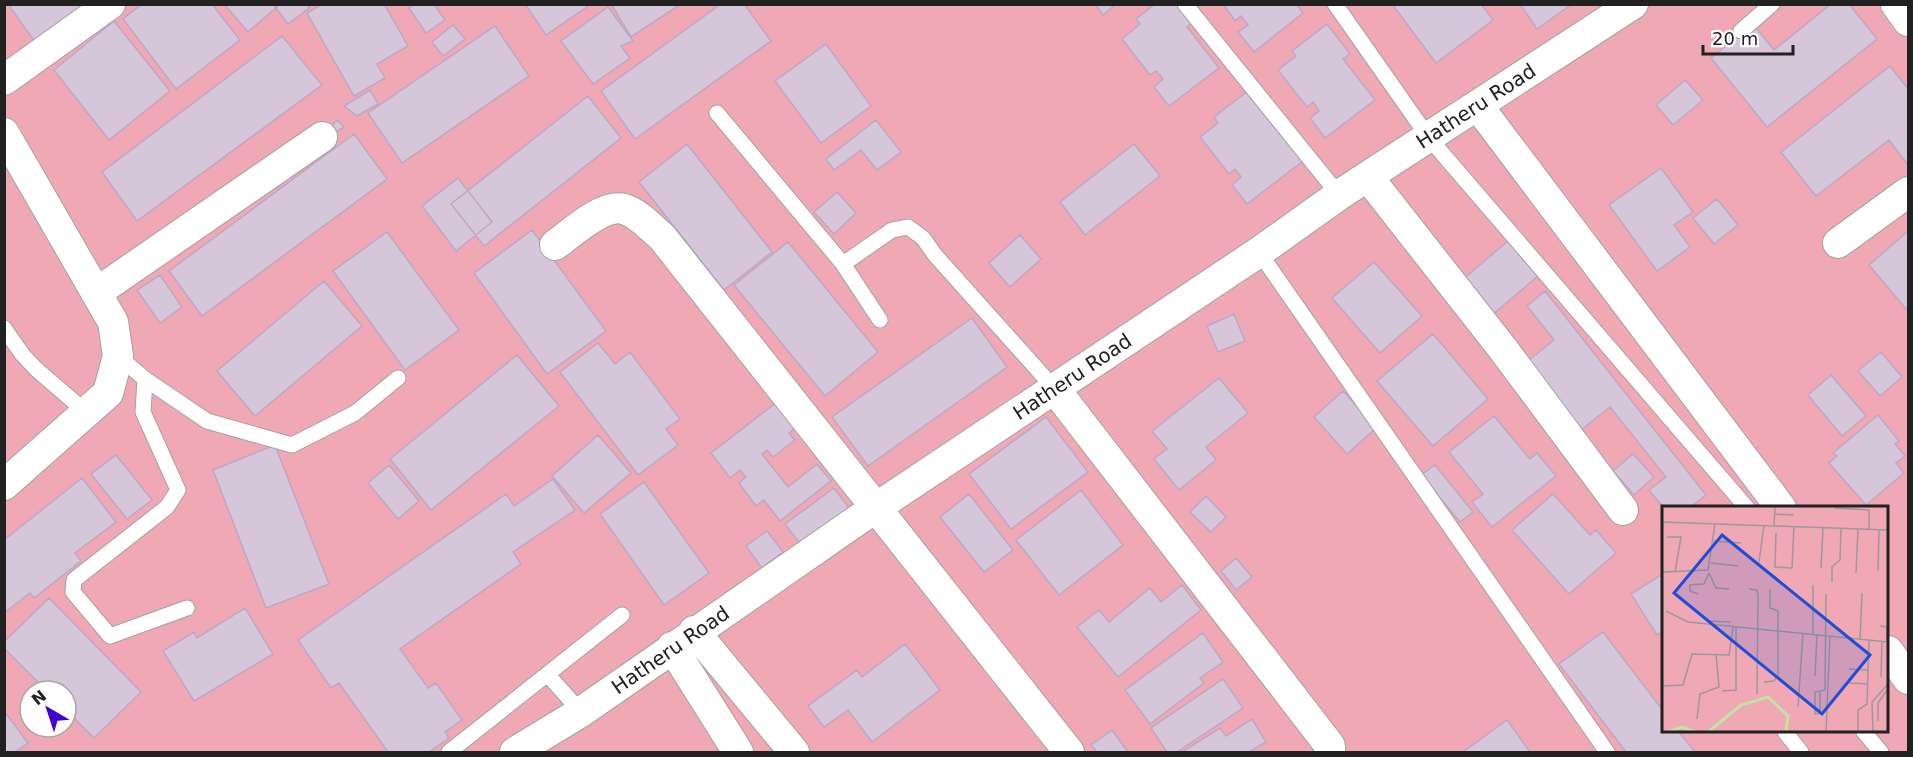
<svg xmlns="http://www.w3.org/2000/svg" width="1913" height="757" font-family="'DejaVu Sans',sans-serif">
	<rect width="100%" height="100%" fill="#f2e6f2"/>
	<path fill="#f0a8b5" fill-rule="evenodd" d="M4 5H1908V752H5ZM1664 508H1888V732H1664ZM30 691H66V727H30Z"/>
	<path fill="#d5c6da" stroke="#bea7c5" stroke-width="1.5" d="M8 4H86L35 42Z
		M142 4H212L240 40 176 89 123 19Z
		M224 4H275L277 7 248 32Z
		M273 4H307L309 8 288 24Z
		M322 4H384L408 46 377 64 385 78 354 96 307 13Z
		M414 4H434L445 20 426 33 409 8Z
		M525 4H591L546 35Z
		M611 4H681L631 37Z
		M721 4H744L771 41 635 139 601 91Z
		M1095 4H1116L1103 15Z
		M1155 4H1180L1194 22 1187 27 1219 68 1169 106 1154 87 1163 79 1156 71 1150 75 1122 39 1140 24 1136 19Z
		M1223 4H1296L1303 13 1254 52 1238 32 1248 25 1241 16 1235 21Z
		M1392 4H1481L1493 20 1436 63Z
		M1520 4H1572L1537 29Z
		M1831 4H1849L1877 39 1767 127 1711 58 1753 24 1774 50Z
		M608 7 633 41 621 46 630 58 593 84 561 41Z
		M114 21 170 91 109 140 54 70Z
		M1327 24 1350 54 1343 59 1375 100 1325 138 1310 118 1319 111 1313 102 1307 107 1278 70 1296 56 1292 51Z
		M453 25 465 39 443 56 432 42Z
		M495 26 529 76 402 163 368 113Z
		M282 36 322 85 137 221 102 172Z
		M826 44 871 106 821 143 775 81Z
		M1890 66 1908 89V165L1889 140 1816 196 1781 152Z
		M1685 80 1703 100 1673 125 1656 105Z
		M370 90 378 104 357 116 344 106Z
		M1248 91 1303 161 1247 204 1232 185 1241 177 1235 169 1229 174 1200 137 1218 123 1214 117Z
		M588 96 621 138 484 246 451 204Z
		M337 120 344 127 336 132 331 127Z
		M876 120 901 152 877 170 861 150 834 170 826 159Z
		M354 134 387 179 202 316 169 271Z
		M687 144 772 252 724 290 639 182Z
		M1134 144 1160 176 1085 235 1060 202Z
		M1661 168 1693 212 1674 225 1690 247 1657 271 1609 205Z
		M458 178 492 222 456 251 422 206Z
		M837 192 856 213 834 234 814 212Z
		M1717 199 1738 225 1714 244 1693 218Z
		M532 230 606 331 547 374 474 273Z
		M1908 231V306L1906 309 1869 265Z
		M387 232 459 330 405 370 333 271Z
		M1020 235 1041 259 1010 287 989 263Z
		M1508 241 1538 276 1492 315 1462 280Z
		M788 242 878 352 825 396 734 285Z
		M1374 262 1422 316 1380 353 1332 298Z
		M160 275 182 307 160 323 137 290Z
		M324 281 362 326 255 416 217 371Z
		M1545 291 1706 495 1689 508H1664L1649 490 1666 477 1610 407 1581 430 1527 362 1554 340 1527 306Z
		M1234 314 1245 341 1218 352 1207 326Z
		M972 318 1007 367 868 466 832 417Z
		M1433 334 1488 399 1433 446 1377 381Z
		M598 343 615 364 630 352 680 419 666 429 678 445 638 475 560 372Z
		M1881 352 1902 377 1880 396 1858 371Z
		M517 355 559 406 431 510 390 459Z
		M1831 375 1866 416 1842 436 1808 395Z
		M1219 378 1248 413 1206 447 1216 460 1179 490 1154 459 1167 449 1152 431Z
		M1343 391 1376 428 1347 454 1314 417Z
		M782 398 802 422 789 433 795 440 773 457 767 450 762 454 788 487 817 464 831 481 780 521 764 500 756 506 739 483 746 477 740 470 730 478 711 453Z
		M1878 415 1899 441 1895 444 1905 456 1896 463 1904 473 1866 505 1829 463 1837 456 1833 453Z
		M1494 416 1530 459 1537 453 1556 476 1492 527 1472 502 1483 494 1449 452Z
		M1046 417 1088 472 1011 529 969 474Z
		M598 435 631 473 584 513 552 476Z
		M275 445 329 584 266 608 213 470Z
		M1633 454 1654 477 1634 495 1613 471Z
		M116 455 152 500 127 519 91 474Z
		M389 465 419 501 398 519 368 483Z
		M1435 465 1473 512 1460 522 1421 475Z
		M82 478 116 522 75 553 81 561 34 598 30 593 4 613V540Z
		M553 479 575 510 513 552 521 564 400 649 428 688 436 683 462 720 445 732 449 738 429 752H388L339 683 331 688 298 640 506 494 514 506Z
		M644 482 709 573 664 605 600 514Z
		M834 488 851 511 802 546 785 524Z
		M1081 490 1123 545 1059 595 1016 540Z
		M969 494 1013 550 984 572 940 517Z
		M1553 494 1590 535 1596 530 1616 553 1569 594 1512 530Z
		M1206 496 1226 517 1211 532 1190 512Z
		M767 531 783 552 762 568 746 546Z
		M1236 558 1252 577 1236 590 1221 571Z
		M1664 573V631L1657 635 1631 594Z
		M1182 585 1201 610 1118 677 1077 627 1099 610 1109 622 1150 588 1161 602Z
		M49 598 141 692 94 738 66 710V691H47L4 648V642Z
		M245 608 273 654 194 701 163 651 194 632 197 638Z
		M1603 632 1664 712V732H1679L1695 752H1626L1559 664Z
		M1203 633 1223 662 1200 678 1204 683 1150 724 1125 690Z
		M905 644 940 690 872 742 848 710 824 727 808 706 857 670 862 677Z
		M1223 679 1243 708 1177 752H1167L1151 728Z
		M4 711 28 743 15 752H4Z
		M1252 719 1266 742 1249 752H1182L1220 728 1226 736Z
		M1507 720 1530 752H1463Z
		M1112 730 1128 752H1097L1091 745Z"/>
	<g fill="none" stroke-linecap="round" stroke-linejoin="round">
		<defs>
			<path id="lane" d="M1185 4 1339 195
				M1335 4 1429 138 1747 508
				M1741 31 1772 4
				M717 113 843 264 892 230 908 227 923 238 935 255 1054 388
				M1259 252 1607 752
				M843 264 880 320
				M4 328 22 354 36 369 86 412
				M118 356 145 379 207 421 292 445 355 413 398 378
				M145 379 143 412 178 490 167 507 74 580 73 592 110 636 187 608
				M548 675 581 712
				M1785 732 1801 752
				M1864 732 1881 752
				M449 752 622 615"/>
			<g id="street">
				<path d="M1896 4 1908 21"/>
				<path d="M4 80 110 4"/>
				<path d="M1478 106 1781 508"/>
				<path d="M4 133 113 322 118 356 108 393 4 485"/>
				<path d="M1368 177 1503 349 1623 510"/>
				<path d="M1838 243 1908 192"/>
				<path d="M555 245C572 233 603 203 624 209 638 213 651 228 662 237L1069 752"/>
				<path d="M96 293 322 137"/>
				<path d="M1054 388 1330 746V752"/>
				<path d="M694 631 794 752"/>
				<path d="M672 647 738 752"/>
				<path d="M1888 651 1908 679"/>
				<path id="s1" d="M515 752 581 712 862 517 1259 252 1339 195 1633 4"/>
			</g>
		</defs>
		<use href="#lane" stroke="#a2a2a2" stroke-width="17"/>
		<use href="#street" stroke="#a2a2a2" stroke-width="32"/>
		<use href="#lane" stroke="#fff" stroke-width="15"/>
		<use href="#street" stroke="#fff" stroke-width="30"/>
	</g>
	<g text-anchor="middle" stroke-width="4.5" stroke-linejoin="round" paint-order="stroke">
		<g font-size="20" fill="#212121" stroke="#fff">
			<text dy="7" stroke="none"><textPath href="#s1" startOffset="1158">Hatheru Road</textPath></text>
			<text dy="7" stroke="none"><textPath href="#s1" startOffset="672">Hatheru Road</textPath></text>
			<text dy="7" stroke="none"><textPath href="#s1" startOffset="186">Hatheru Road</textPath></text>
		</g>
	</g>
	<g transform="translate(1662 506)">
		<rect width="226" height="226" fill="#f2e6f2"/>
		<path d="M0 1H226V226H0Z" fill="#f0a8b5"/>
		<path fill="none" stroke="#c1e4a3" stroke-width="3" d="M6 226 20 221 34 226M46 226 79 199 106 191 126 210 124 226"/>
		<path fill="none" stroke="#9e979e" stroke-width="1.5" d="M173 2 207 4V23M113 8 132 9M0 16 226 24M112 20 113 1M114 27 113 61 130 62 132 20M5 31H19L13 66M52 35 79 37M97 56 102 19M49 57 76 60M159 62 161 22M216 65 217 24M0 66 46 64 53 18M47 67 54 82 67 83M194 67 196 23M170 76V61L178 54 179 22M87 83 95 84 96 89 95 188M36 88 28 85V79L42 78 47 67M4 105 26 116 226 136M44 115 69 116M218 120 225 121V136M151 128V79M198 133 200 87M187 163 206 164M153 170 155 128M219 171 220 135M102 176 112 175 116 170V105L108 102V83M187 177 206 178M0 180 21 179 30 148 67 149 71 121M60 185 74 184V121M158 186V207L153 208V186L163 184 164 88M136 201 141 127M35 213 38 188 57 181 54 148M216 215V197L226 183M164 226 168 130M196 226V204L205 198 207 134M211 226 210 196 226 178"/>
		<path fill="#1d4ed8" fill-opacity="0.15" stroke="#1d4ed8" stroke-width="3" d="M60 29 208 149 160 208 12 87Z"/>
		<rect width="226" height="226" fill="none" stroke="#212121" stroke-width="3"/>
	</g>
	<rect width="1913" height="757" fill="none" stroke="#212121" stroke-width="12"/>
	<g transform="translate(48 709) rotate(321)"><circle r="28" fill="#ffffff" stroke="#a6a6a6" stroke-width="1.5"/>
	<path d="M0-4.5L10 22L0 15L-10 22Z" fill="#4100d1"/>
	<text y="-9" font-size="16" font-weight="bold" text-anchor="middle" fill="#212121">N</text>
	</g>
	<path d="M1703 45v9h90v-9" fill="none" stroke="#212121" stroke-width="3"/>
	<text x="1712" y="45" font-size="18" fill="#212121" stroke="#ffffff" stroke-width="4.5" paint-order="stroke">20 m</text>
</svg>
